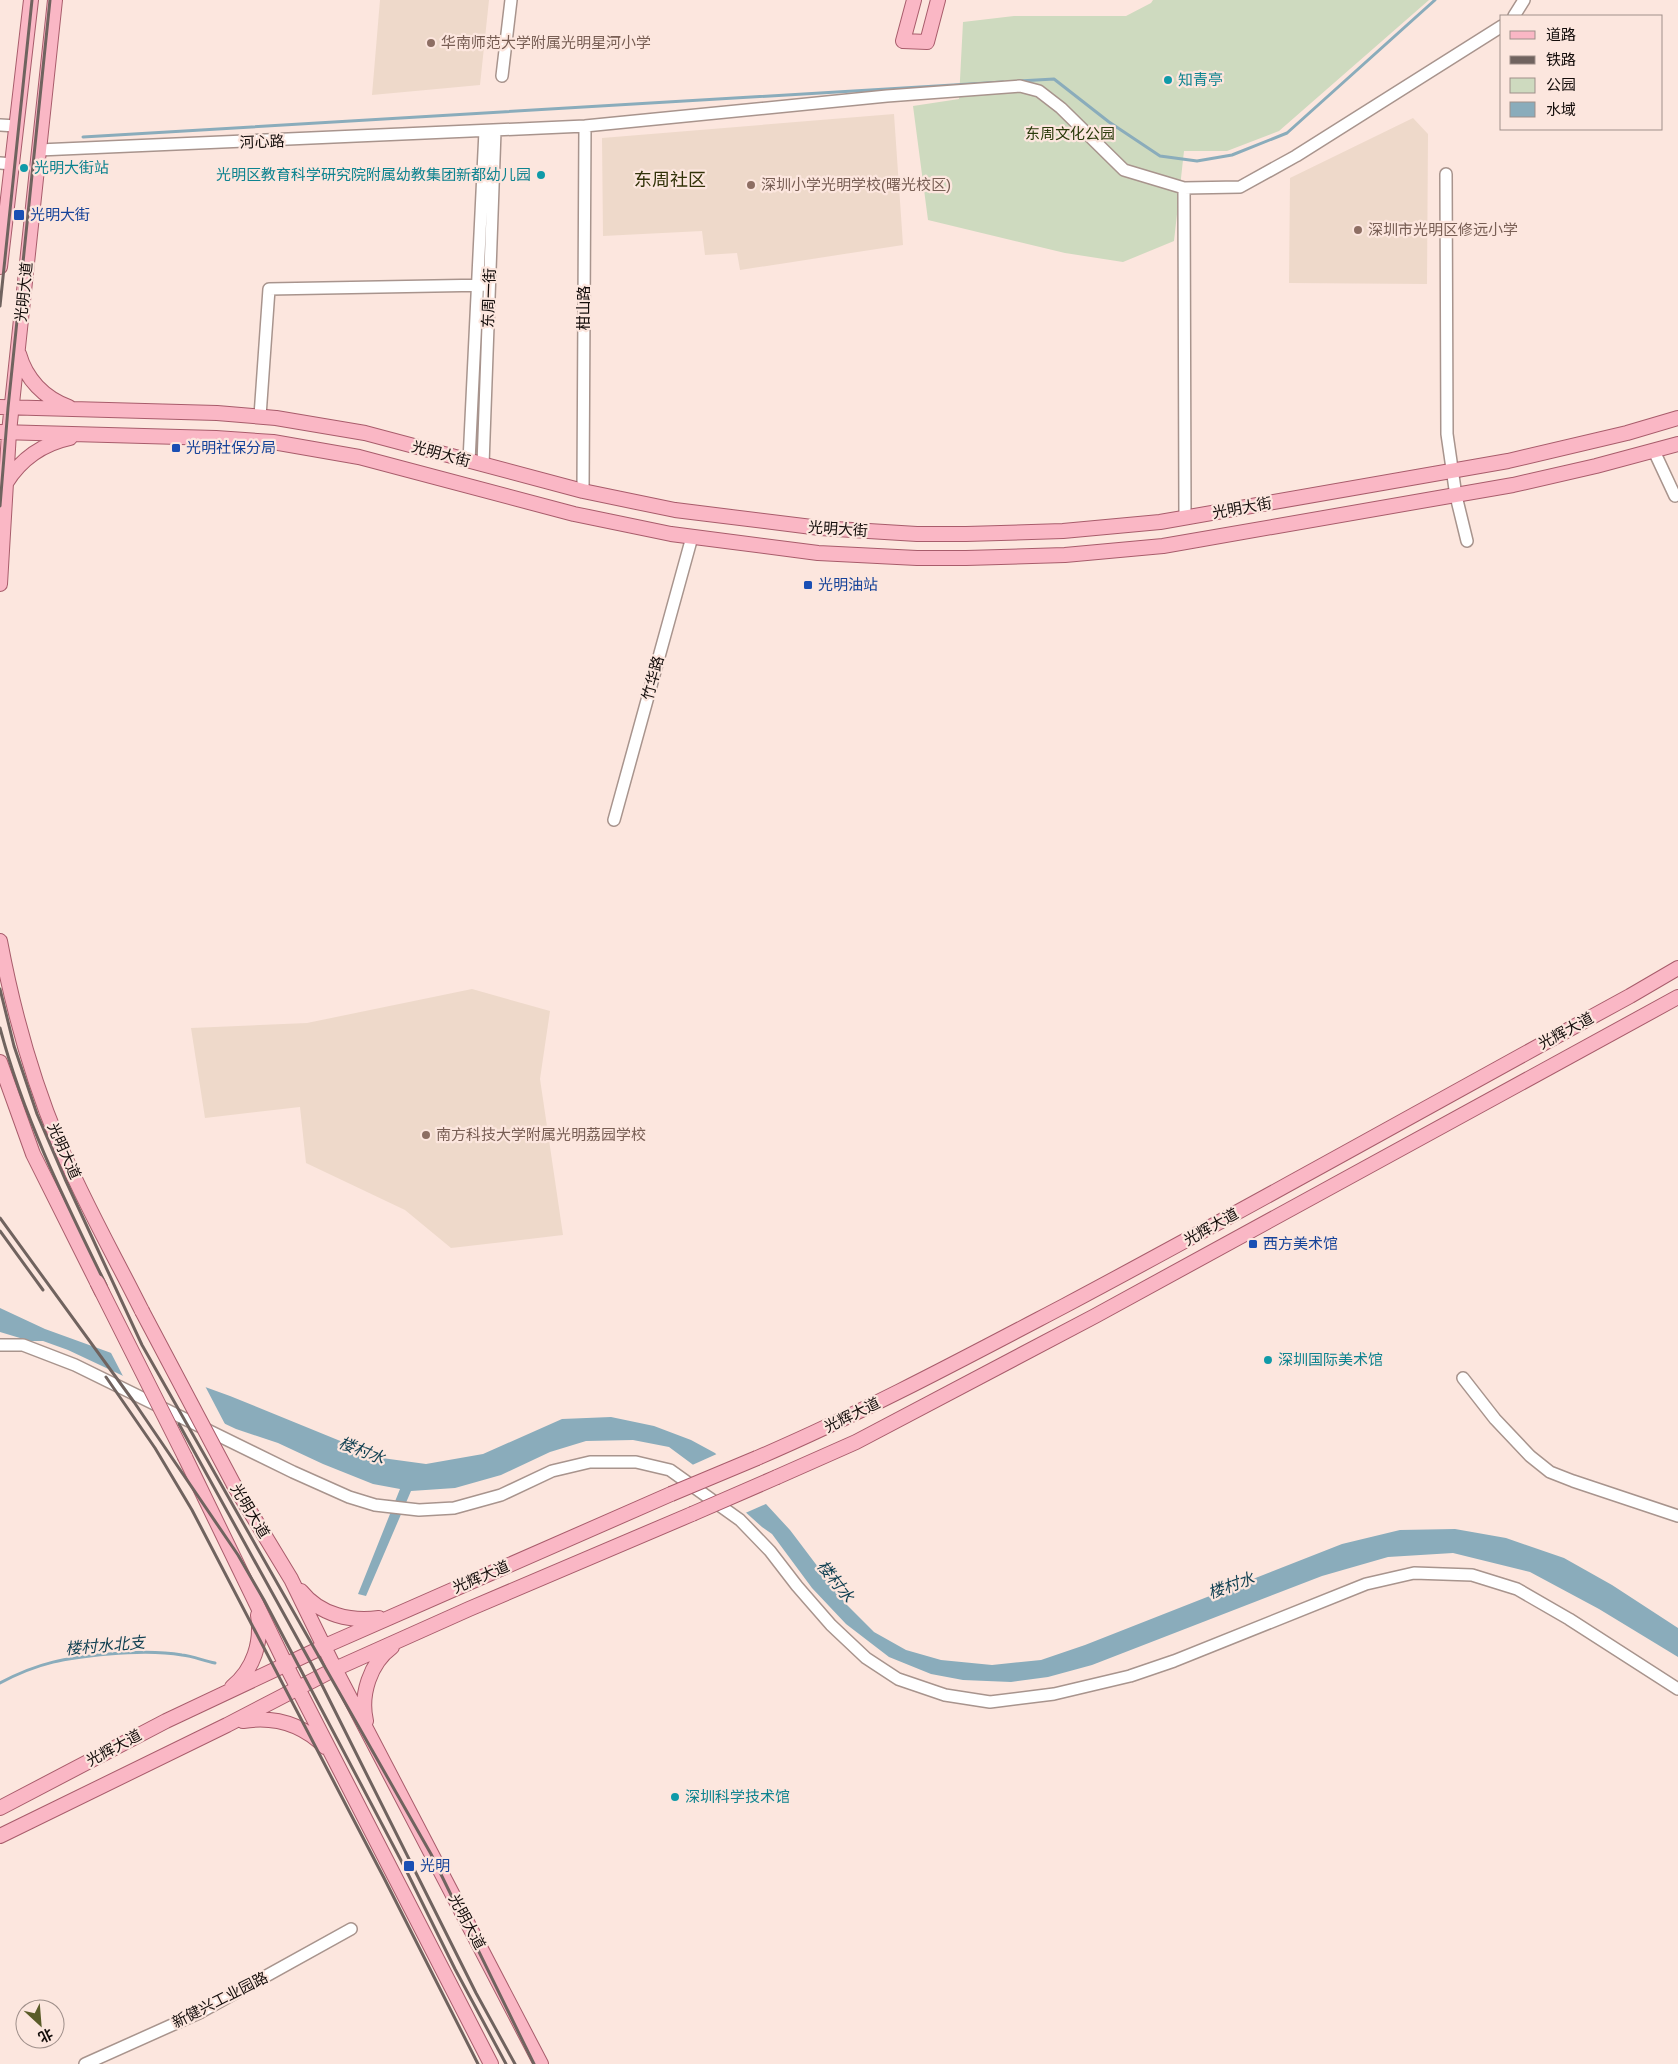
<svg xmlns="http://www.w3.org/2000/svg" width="1678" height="2064" font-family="Helvetica,'Noto Sans SC',sans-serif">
	<rect width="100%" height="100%" fill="#fce6de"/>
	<path fill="#eed9ca" d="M380 0H489L480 85 372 95Z
		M894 114 903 245 740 270 737 253 705 255 702 231 603 236 602 138Z
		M1413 118 1428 134 1427 284 1289 283 1290 178Z
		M472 989 550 1011 540 1079 563 1235 451 1248 405 1210 306 1163 300 1107 205 1118 191 1028 307 1023Z"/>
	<path fill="#cedabf" d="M1153 0H1429L1279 131 1227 151H1184L1174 241 1123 262 1065 253 928 220 913 106 959 99 963 22 1014 16H1126L1151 3Z"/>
	<path fill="#8aacbb" d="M0 1308 45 1329 230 1396 382 1458 426 1464 483 1454 562 1419 611 1417 654 1426 691 1440 715 1453 766 1504 790 1530 846 1604 874 1632 906 1650 941 1660 992 1665 1041 1660 1085 1645 1342 1544 1400 1530 1455 1529 1506 1538 1564 1558 1612 1585 1678 1628V1657L1599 1609 1530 1572 1453 1553 1388 1557 1322 1576 1092 1665 1048 1677 1011 1682 963 1680 931 1674 889 1657 846 1624 812 1588 772 1534 762 1527 692 1464 669 1447 633 1440 586 1441 550 1452 501 1475 455 1488 411 1491 366 1596 358 1594 400 1489 373 1484 323 1464 278 1443 236 1429 68 1350 43 1341H30L0 1332Z"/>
	<path fill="#fce6de" d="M109 1349 204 1384 227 1428 125 1380Z
		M719 1453 768 1503 743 1514 690 1466Z"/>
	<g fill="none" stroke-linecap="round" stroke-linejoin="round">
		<path stroke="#8aacbb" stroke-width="3" d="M1019 81 1054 79 1109 122 1160 156 1197 161 1232 155 1287 133 1435 0
			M83 137 1003 82
			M0 1683C39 1662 66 1658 109 1654 133 1652 158 1651 182 1655 193 1656 204 1661 215 1663"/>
		<defs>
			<path id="minor" d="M1514 16 1524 0
				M502 76 511 0
				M0 125 16 126
				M39 150 585 126 887 96 1020 86 1039 91 1061 108 1124 170 1184 188 1240 187 1296 156 1502 26
				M0 163 12 164
				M1446 174 1447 434 1456 496 1467 541
				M1184 188 1185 518
				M260 416 269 289 489 285
				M1654 451 1675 496
				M469 461 485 131
				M483 465 495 131
				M583 491 585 126
				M614 820 692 537
				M0 1345H23L75 1365 293 1472 349 1497 375 1505 419 1510 454 1508 501 1495 552 1471 590 1462H636L670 1470 740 1520 770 1551 797 1586 831 1625 866 1658 898 1679 945 1695 990 1702 1054 1694 1130 1676 1174 1661 1366 1584 1414 1573 1472 1575 1517 1589 1569 1619 1678 1689
				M1463 1378 1495 1419 1530 1456 1550 1472 1573 1481 1678 1516
				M85 2064 201 2012 351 1929"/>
			<path id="major" d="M914 0 903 41 927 42 938 0
				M0 267 31 0
				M19 354C26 379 44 398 69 407
				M0 407 217 413 276 418 365 433 583 491 675 510 820 528 917 534H966L1063 531 1160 522 1508 461 1627 433 1678 418
				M0 432 216 438 273 442 359 457 574 514 671 534 818 553 917 558H966L1065 555 1163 546 1513 485 1596 466 1678 444
				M6 483C21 459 42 444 70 438
				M0 584 9 432 55 0
				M0 941C13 1010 31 1076 58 1141 82 1199 114 1255 142 1311
				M0 1062 33 1154 102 1292
				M185 1457 286 1665 491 2064
				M757 1458C862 1413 963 1359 1064 1306 1254 1205 1441 1099 1630 996L1678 968
				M777 1477 856 1442 1095 1316 1678 997
				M234 1485 291 1579 335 1669 541 2064
				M301 1591C320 1615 351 1622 379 1618
				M232 1687C254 1669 262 1642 258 1615
				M243 1721C275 1716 302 1724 325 1747
				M366 1721C360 1695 370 1663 392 1647
				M0 1808 166 1721 325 1646 671 1494
				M0 1836 227 1725 335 1669 469 1609 692 1514"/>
		</defs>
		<use href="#minor" stroke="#a8948d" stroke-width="14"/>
		<use href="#major" stroke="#a85c6b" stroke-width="16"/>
		<use href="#minor" stroke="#fff" stroke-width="11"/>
		<use href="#major" stroke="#fab7c5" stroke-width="14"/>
		<path stroke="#70635f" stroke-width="3" d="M0 306 32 0
			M0 506 8 408 50 0
			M0 989 14 1046 37 1114 65 1179 142 1345 431 1854 534 2064
			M0 1028C24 1119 65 1201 106 1285
			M0 1218 134 1402 238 1555 264 1600 405 1868 455 1969 506 2064
			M0 1231 43 1290
			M106 1377 155 1448 192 1510 384 1878 478 2064
			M179 1424 312 1665 476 1993 515 2064"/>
		<defs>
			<path id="major-bridge" d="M97 1282 185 1457
				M142 1311 234 1485
				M671 1494 757 1458
				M692 1514 777 1477"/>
		</defs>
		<use href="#major-bridge" stroke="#a85c6b" stroke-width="16" stroke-linecap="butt"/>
		<use href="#major-bridge" stroke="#fab7c5" stroke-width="14"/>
	</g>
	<g fill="#8d6e63" stroke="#fce6de" stroke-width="2">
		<circle cx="431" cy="43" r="5"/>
		<circle cx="751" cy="185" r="5"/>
		<circle cx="1358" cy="230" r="5"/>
		<circle cx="426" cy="1135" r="5"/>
	</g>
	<g fill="#0f9aa8" stroke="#fce6de" stroke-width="2">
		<circle cx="1168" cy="80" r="5"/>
		<circle cx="24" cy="168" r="5"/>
		<circle cx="541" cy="175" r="5"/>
		<circle cx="1268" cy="1360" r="5"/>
		<circle cx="675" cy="1797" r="5"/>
	</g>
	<g fill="#1a4fb4" stroke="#fce6de" stroke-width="2">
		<rect x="13" y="209" width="12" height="12" rx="2.5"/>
		<rect x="171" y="443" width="10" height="10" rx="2.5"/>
		<rect x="803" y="580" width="10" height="10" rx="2.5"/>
		<rect x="1248" y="1239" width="10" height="10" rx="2.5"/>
		<rect x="403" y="1860" width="12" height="12" rx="2.5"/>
	</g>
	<g text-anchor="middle" stroke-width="4.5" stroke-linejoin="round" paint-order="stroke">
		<g font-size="15" fill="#785e54" stroke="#fce6de" text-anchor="start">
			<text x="441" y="48">华南师范大学附属光明星河小学</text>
			<text x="761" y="190">深圳小学光明学校(曙光校区)</text>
			<text x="1368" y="235">深圳市光明区修远小学</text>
			<text x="436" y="1140">南方科技大学附属光明荔园学校</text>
		</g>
		<g font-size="15" fill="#0d838f" stroke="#fce6de" text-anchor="start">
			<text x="1178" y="85">知青亭</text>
			<text x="34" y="173">光明大街站</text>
			<text x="531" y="180" text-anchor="end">光明区教育科学研究院附属幼教集团新都幼儿园</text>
			<text x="1278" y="1365">深圳国际美术馆</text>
			<text x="685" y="1802">深圳科学技术馆</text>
		</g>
		<g font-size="15" fill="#2a3a0a" stroke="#fce6de">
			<text x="1070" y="139">东周文化公园</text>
		</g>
		<g font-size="15" fill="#140d0b" stroke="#fce6de">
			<text transform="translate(262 142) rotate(-2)" y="5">河心路</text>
			<text transform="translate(24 292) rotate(-84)" y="5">光明大道</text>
			<text transform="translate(489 298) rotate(-88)" y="5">东周一街</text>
			<text transform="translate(584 308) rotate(-90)" y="5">柑山路</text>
			<text transform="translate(441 454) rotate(15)" y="5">光明大街</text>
			<text transform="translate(1242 508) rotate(-10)" y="5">光明大街</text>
			<text transform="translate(838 529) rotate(4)" y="5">光明大街</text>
			<text transform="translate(653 678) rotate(-75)" y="5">竹华路</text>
			<text transform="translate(1566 1031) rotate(-28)" y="5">光辉大道</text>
			<text transform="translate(64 1151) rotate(66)" y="5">光明大道</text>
			<text transform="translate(1211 1227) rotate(-29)" y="5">光辉大道</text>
			<text transform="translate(852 1415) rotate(-26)" y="5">光辉大道</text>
			<text transform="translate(250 1511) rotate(59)" y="5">光明大道</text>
			<text transform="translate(481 1577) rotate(-23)" y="5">光辉大道</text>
			<text transform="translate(114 1748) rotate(-28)" y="5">光辉大道</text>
			<text transform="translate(467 1922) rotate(62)" y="5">光明大道</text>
			<text transform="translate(220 2000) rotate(-27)" y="5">新健兴工业园路</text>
		</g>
		<g font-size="15" fill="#164399" stroke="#fce6de" text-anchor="start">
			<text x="30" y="220">光明大街</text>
			<text x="186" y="453">光明社保分局</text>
			<text x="818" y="590">光明油站</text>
			<text x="1263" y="1249">西方美术馆</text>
			<text x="420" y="1871">光明</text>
		</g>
		<g font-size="16" font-style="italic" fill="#0f3f51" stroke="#fce6de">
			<text transform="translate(362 1450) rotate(21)" y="6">楼村水</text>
			<text transform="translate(836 1581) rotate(51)" y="6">楼村水</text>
			<text transform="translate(1231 1585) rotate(-20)" y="6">楼村水</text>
			<text transform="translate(105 1645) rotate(-5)" y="6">楼村水北支</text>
		</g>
		<g font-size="18" fill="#323309" stroke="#fce6de">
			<text x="670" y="186">东周社区</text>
		</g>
	</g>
	<rect x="1500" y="15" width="162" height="115" fill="#fce6de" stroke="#9f8f8a"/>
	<rect x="1510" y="31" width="25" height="8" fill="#fab7c5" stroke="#9f8f8a"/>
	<text x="1546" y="40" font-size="15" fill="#140d0b">道路</text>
	<rect x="1510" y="56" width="25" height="8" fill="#70635f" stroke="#9f8f8a"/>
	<text x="1546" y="65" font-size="15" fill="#140d0b">铁路</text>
	<rect x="1510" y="78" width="25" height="15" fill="#cedabf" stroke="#9f8f8a"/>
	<text x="1546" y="90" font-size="15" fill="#140d0b">公园</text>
	<rect x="1510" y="102" width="25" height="15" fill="#8aacbb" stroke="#9f8f8a"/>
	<text x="1546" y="115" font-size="15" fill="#140d0b">水域</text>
	<g transform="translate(40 2024) rotate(154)"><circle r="24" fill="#fce6de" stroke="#9f8f8a"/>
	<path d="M0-4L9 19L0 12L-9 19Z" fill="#5a5c29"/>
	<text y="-8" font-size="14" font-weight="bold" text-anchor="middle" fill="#140d0b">北</text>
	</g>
</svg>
